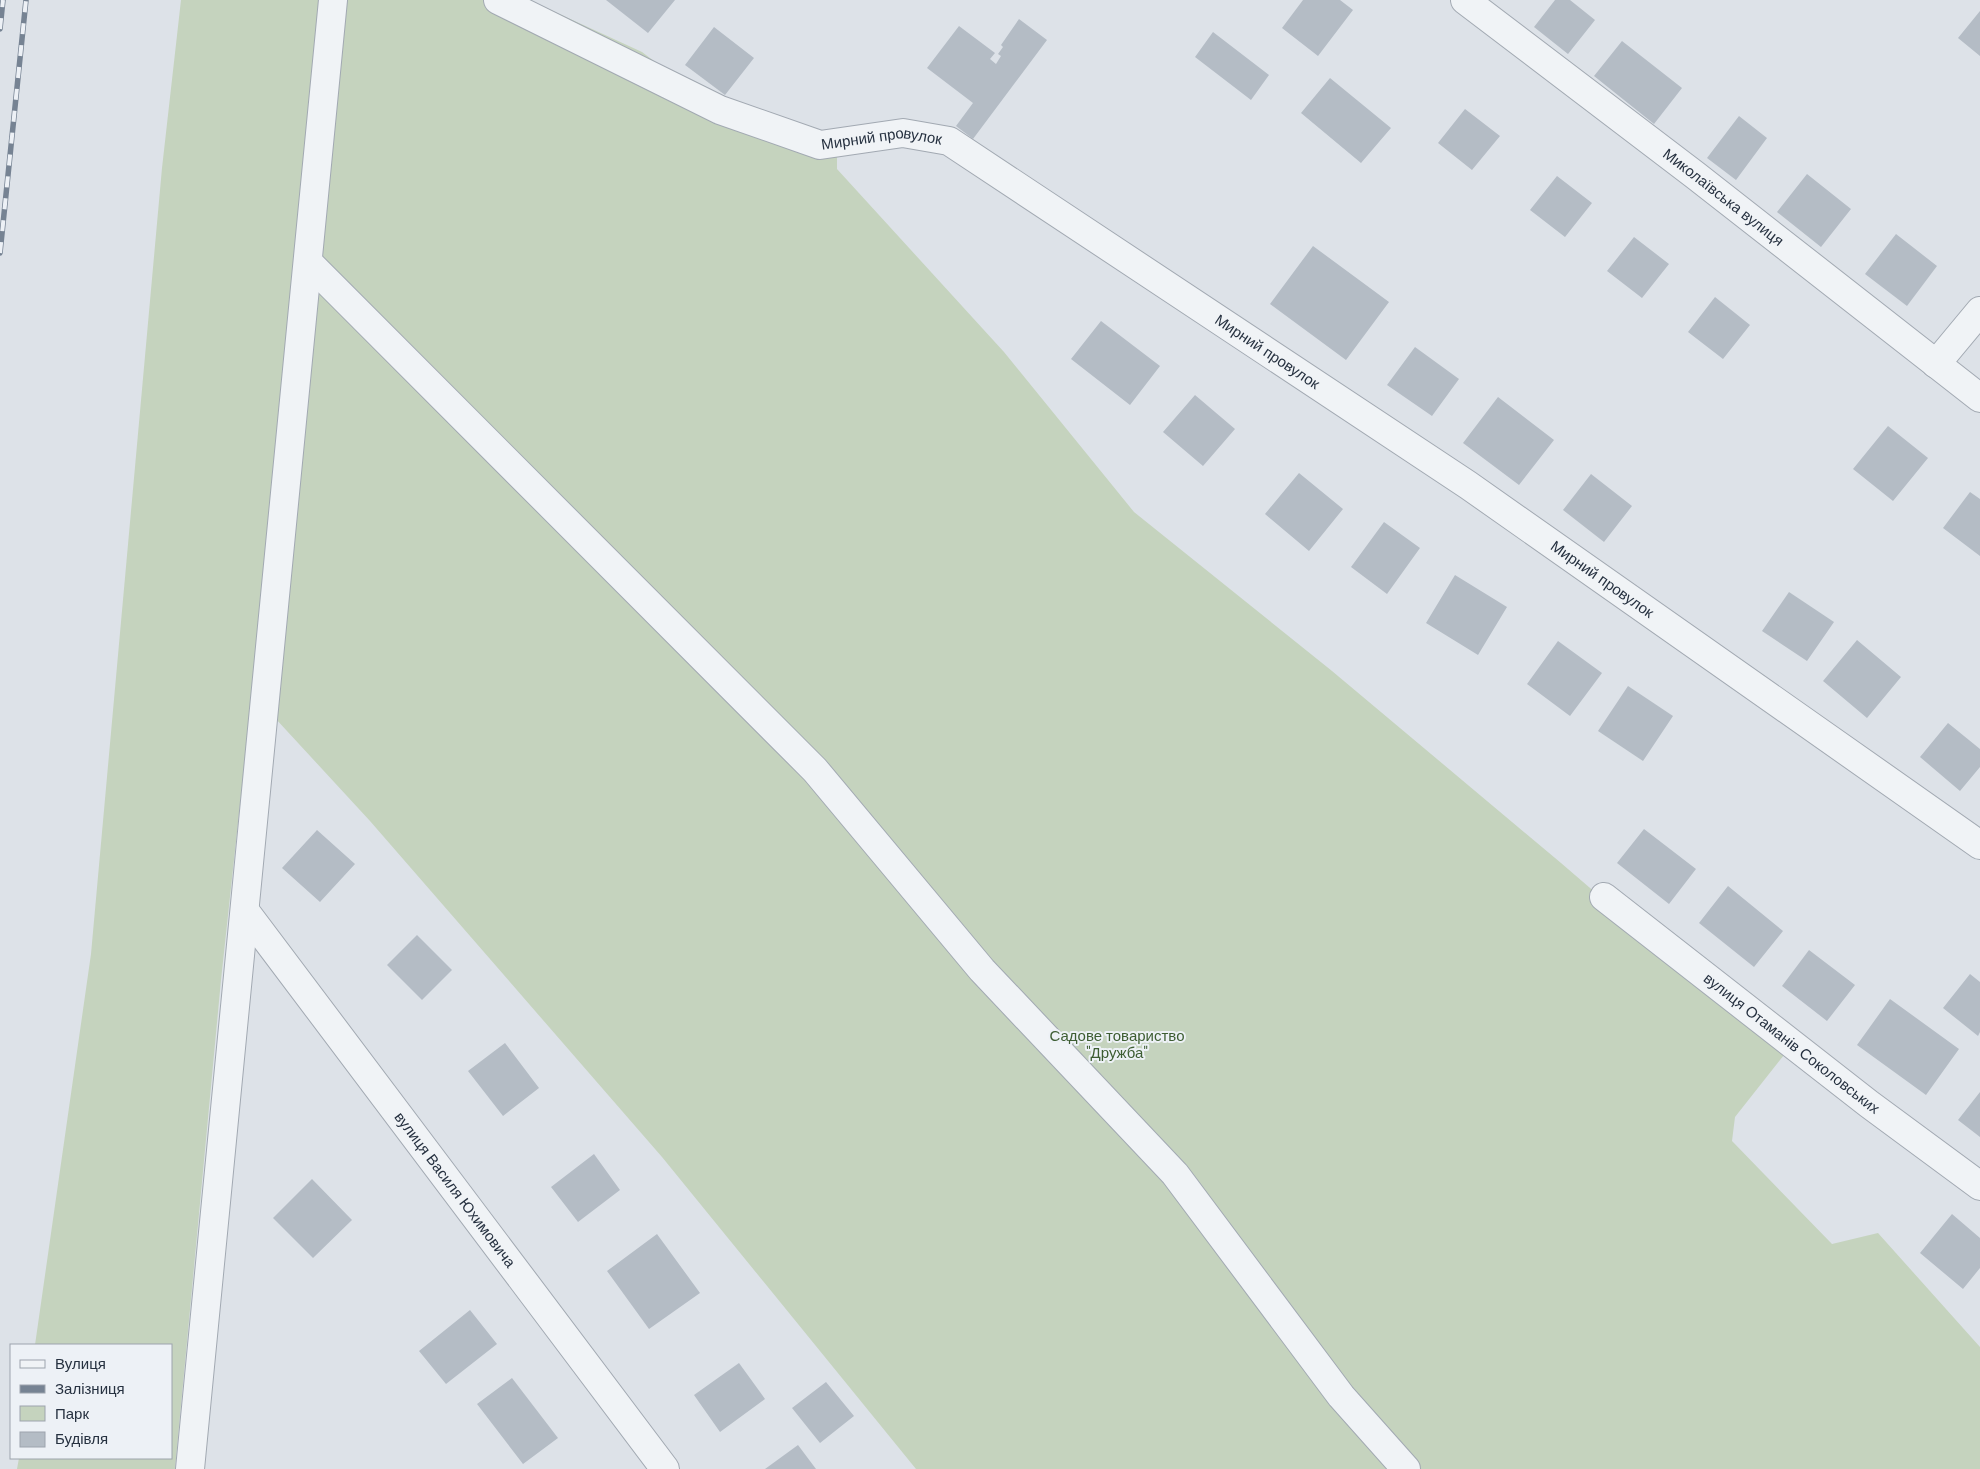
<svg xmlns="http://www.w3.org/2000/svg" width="1980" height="1469" font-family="'DM Sans',sans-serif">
	<rect width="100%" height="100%" fill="#dde2e8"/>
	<path fill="#c5d3be" d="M181 0H529L642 52 715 107 837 153V169L1004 352 1134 512 1332 671 1561 863 1784 1055 1735 1117 1732 1141 1832 1244 1878 1233 1980 1347V1469H916L662 1157 370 821 252 693 221 980 175 1469H17L19 1458H171V1345H35L91 954 162 168Z"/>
	<path fill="#b4bcc5" d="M606 0H675L648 33Z
		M1303 0H1340L1353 10 1318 56 1282 28Z
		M1555 0H1570L1595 20 1568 54 1534 27Z
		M1980 11V56L1958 38Z
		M1019 19 1047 40 973 139 956 126 973 103 927 68 959 26 995 53 990 59 996 64 1001 56 998 54 1003 47 1001 45Z
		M714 27 754 58 725 95 685 65Z
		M1213 32 1269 75 1251 100 1195 57Z
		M1622 41 1682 88 1654 124 1594 76Z
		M1330 78 1391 128 1361 163 1301 113Z
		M1465 109 1500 136 1472 170 1438 143Z
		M1739 116 1767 138 1736 180 1707 158Z
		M1807 174 1851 209 1821 247 1777 212Z
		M1557 176 1592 203 1565 237 1530 210Z
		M1896 234 1937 266 1907 306 1865 274Z
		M1634 237 1669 264 1642 298 1607 271Z
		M1313 246 1389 302 1346 360 1270 304Z
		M1715 297 1750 325 1723 359 1688 332Z
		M1101 321 1160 366 1130 405 1071 359Z
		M1415 347 1459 379 1432 416 1387 385Z
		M1195 395 1235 429 1203 466 1163 432Z
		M1498 397 1554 440 1519 485 1463 443Z
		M1888 426 1928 458 1893 501 1853 469Z
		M1299 473 1343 509 1309 551 1265 514Z
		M1591 474 1632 506 1604 542 1563 510Z
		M1970 492 1980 499V556L1943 528Z
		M1384 522 1420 548 1387 594 1351 567Z
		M1455 575 1507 607 1478 655 1426 623Z
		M1789 592 1834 622 1807 661 1762 631Z
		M1857 640 1901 677 1867 718 1823 681Z
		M1558 641 1602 673 1570 716 1527 684Z
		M1628 686 1673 716 1643 761 1598 731Z
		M1948 723 1980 749V767L1960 791 1920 757Z
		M1644 829 1696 869 1669 904 1617 863Z
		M317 830 355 864 320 902 282 868Z
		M1728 886 1783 931 1754 967 1699 923Z
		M417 935 452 970 422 1000 387 965Z
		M1809 950 1855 985 1827 1021 1782 986Z
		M1970 974 1980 982V1032L1978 1036 1943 1008Z
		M1890 999 1959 1049 1926 1095 1857 1045Z
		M505 1043 539 1088 503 1116 468 1071Z
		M1980 1092V1137L1958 1120Z
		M594 1154 620 1190 578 1222 551 1187Z
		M312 1179 352 1220 313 1258 273 1218Z
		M1952 1214 1980 1238V1268L1963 1289 1920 1253Z
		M657 1234 700 1293 649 1329 607 1271Z
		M470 1310 497 1344 446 1384 419 1351Z
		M739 1363 765 1399 720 1432 694 1395Z
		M512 1378 558 1438 523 1464 477 1404Z
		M826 1382 854 1416 820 1443 792 1408Z
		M798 1445 816 1469H765Z"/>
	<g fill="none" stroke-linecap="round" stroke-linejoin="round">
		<defs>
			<g id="minor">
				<path id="s1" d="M498 0 720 110 820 145 903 133 949 141 1468 485 1980 845"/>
				<path id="s2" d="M1465 0 1695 175 1980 398"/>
				<path d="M308 262 815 770 982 970 1175 1174 1341 1396 1406 1469"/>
				<path d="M1936 364 1980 311"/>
				<path id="s3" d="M1604 897 1869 1104 1980 1186"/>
				<path id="s4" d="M245 911 665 1469"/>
				<path d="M190 1469 333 0"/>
			</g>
		</defs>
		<use href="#minor" stroke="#a2a9b2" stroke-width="30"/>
		<use href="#minor" stroke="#f0f3f6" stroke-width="28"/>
		<defs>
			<path id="rail" d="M0 29 3 0
				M0 253 26 0"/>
		</defs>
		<use href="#rail" stroke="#768393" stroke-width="5.5"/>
		<use href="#rail" stroke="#edf1f6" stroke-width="4" stroke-dasharray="11" stroke-linecap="butt"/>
	</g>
	<g text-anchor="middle" stroke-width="4" stroke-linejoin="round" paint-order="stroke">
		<g font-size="15" fill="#263140" stroke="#edf1f6">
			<text dy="5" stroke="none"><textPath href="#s1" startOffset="416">Мирний провулок</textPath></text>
			<text dy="5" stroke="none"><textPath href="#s2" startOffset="325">Миколаївська вулиця</textPath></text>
			<text dy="5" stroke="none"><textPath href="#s1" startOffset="866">Мирний провулок</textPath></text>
			<text dy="5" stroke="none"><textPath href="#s1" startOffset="1271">Мирний провулок</textPath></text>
			<text dy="5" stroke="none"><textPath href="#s3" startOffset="238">вулиця Отаманів Соколовських</textPath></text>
			<text dy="5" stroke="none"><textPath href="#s4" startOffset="349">вулиця Василя Юхимовича</textPath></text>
		</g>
		<g font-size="15" fill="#3d5d32" stroke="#edf1f6">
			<text x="1117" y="1041">Садове товариство<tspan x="1117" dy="17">"Дружба"</tspan></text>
		</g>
	</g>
	<rect x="10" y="1344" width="162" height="115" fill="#edf1f6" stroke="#9da4ad"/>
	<rect x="20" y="1360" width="25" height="8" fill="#f0f3f6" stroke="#9da4ad"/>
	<text x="55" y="1369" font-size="15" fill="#263140">Вулиця</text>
	<rect x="20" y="1385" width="25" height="8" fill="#768393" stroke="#9da4ad"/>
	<text x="55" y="1394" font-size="15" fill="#263140">Залізниця</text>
	<rect x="20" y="1406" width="25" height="15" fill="#c5d3be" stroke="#9da4ad"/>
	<text x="55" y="1419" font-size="15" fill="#263140">Парк</text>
	<rect x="20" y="1432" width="25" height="15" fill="#b4bcc5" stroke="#9da4ad"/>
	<text x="55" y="1444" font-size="15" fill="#263140">Будівля</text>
</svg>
